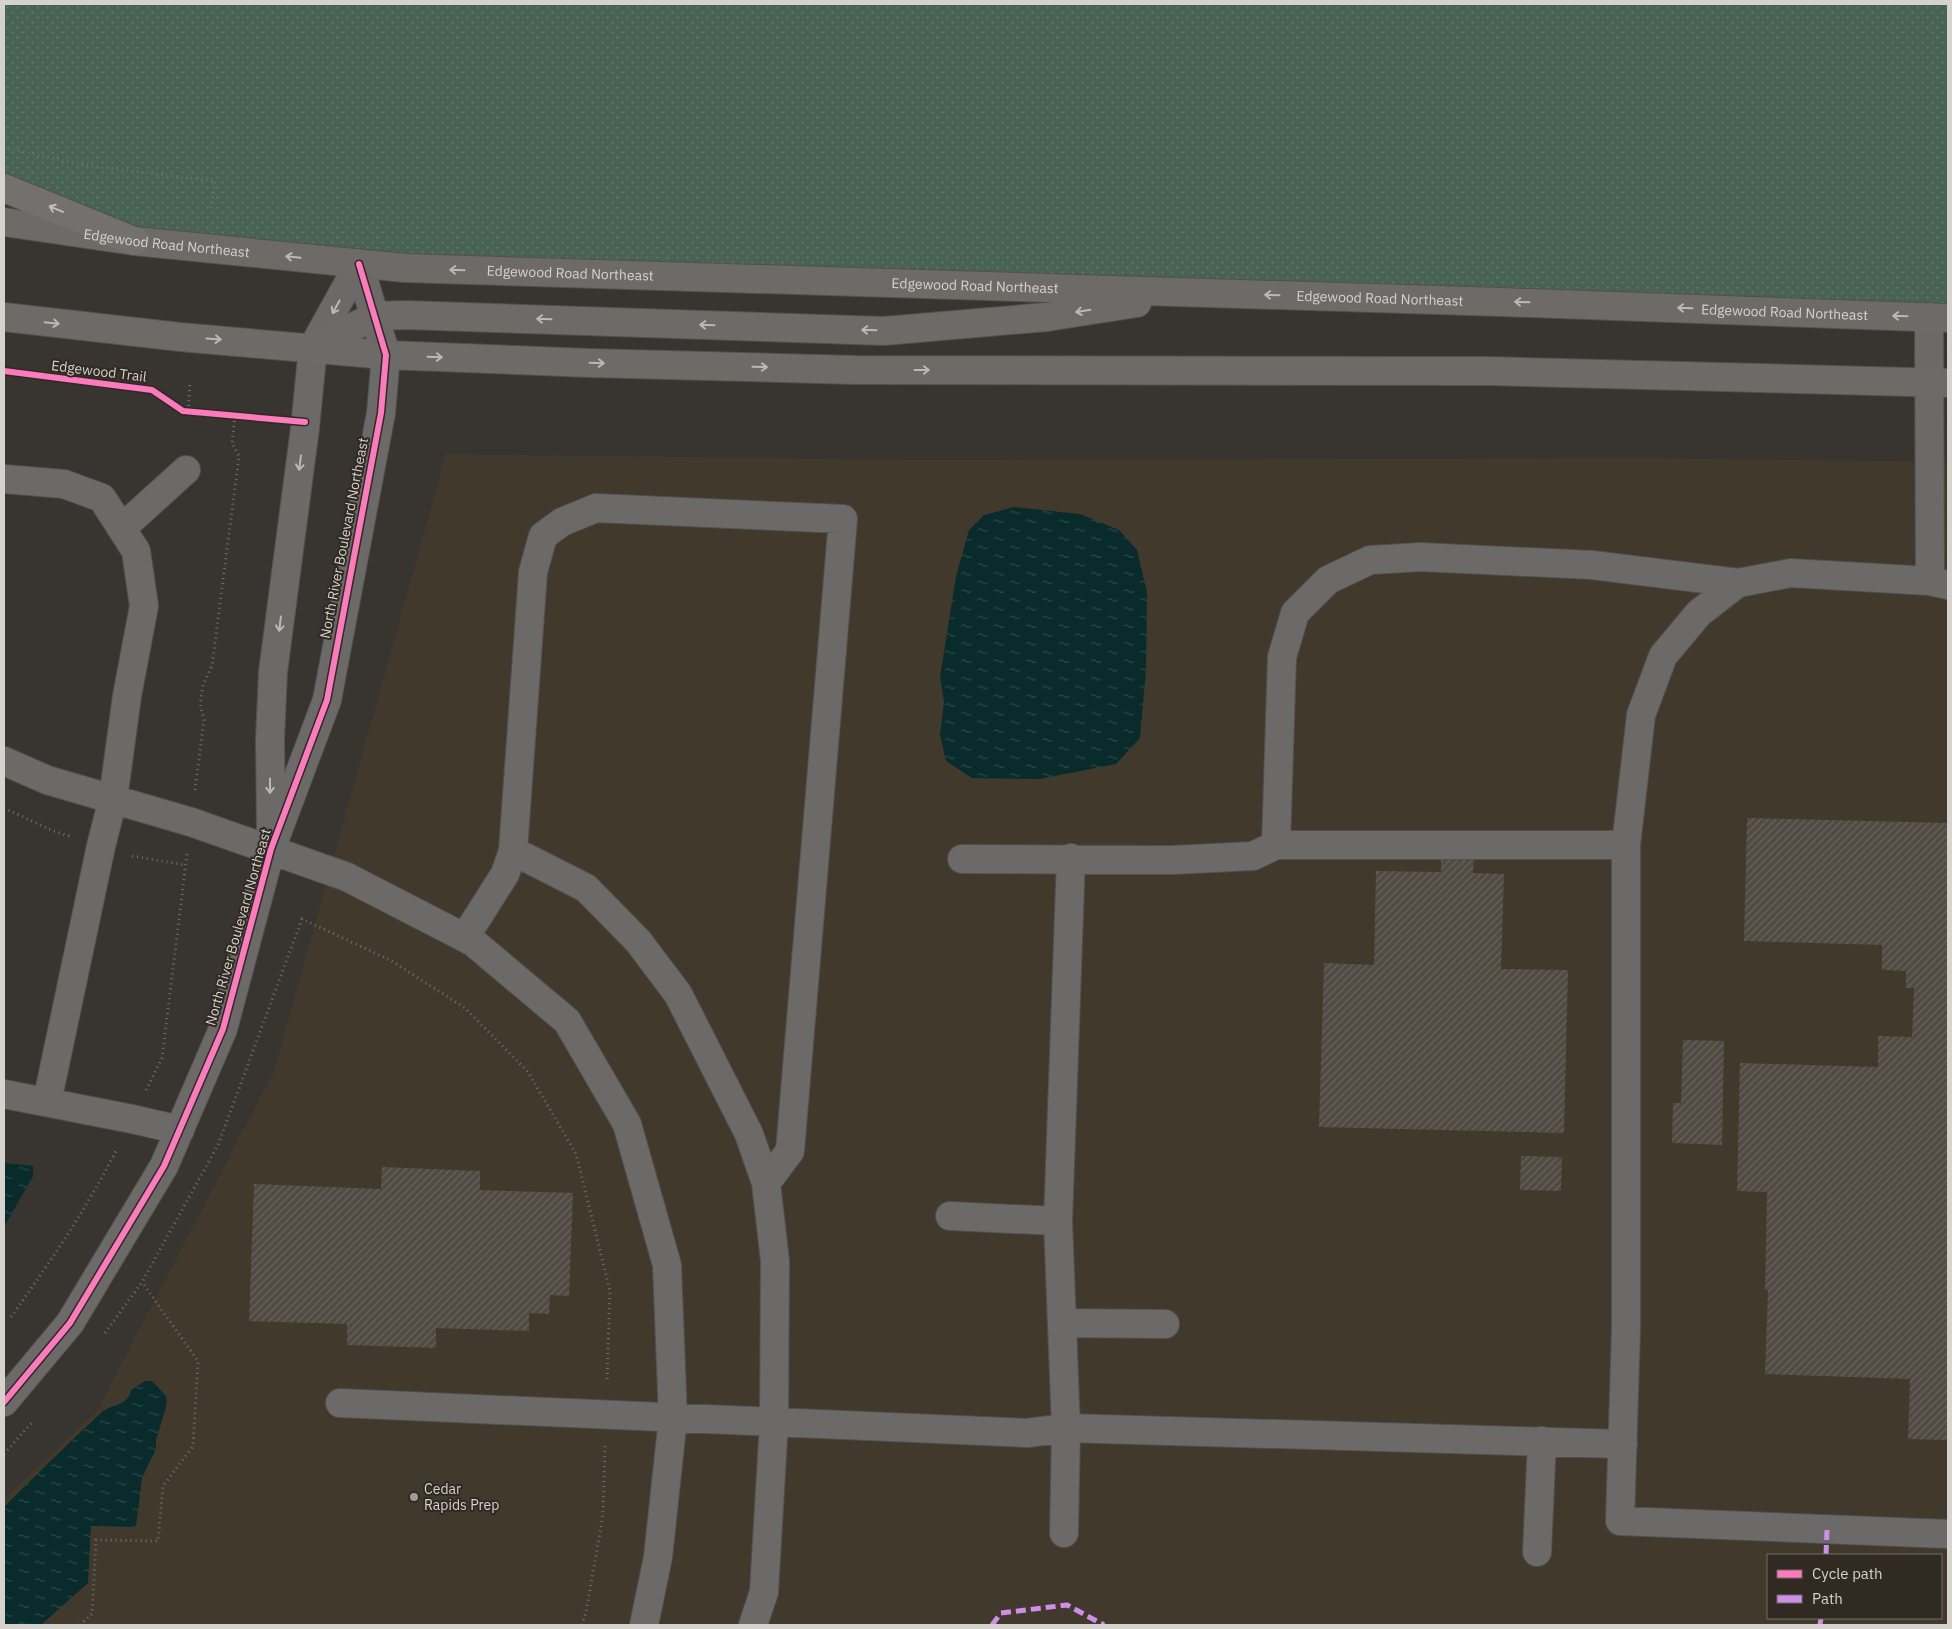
<svg xmlns="http://www.w3.org/2000/svg" width="1952" height="1629" font-family="'IBM Plex Sans',sans-serif">
	<defs>
		<pattern id="grass-dots" width="8" height="8" patternUnits="userSpaceOnUse" patternTransform="scale(1.25)"><rect width="8" height="8" fill="#486253"/><path d="M2 2h.1M6 6h.1" fill="none" stroke="#62786b" stroke-width="1.8" stroke-linecap="round"/></pattern>
		<pattern id="water-ripples" width="26" height="14" patternUnits="userSpaceOnUse" patternTransform="scale(1.25)"><rect width="26" height="14" fill="#092b2c"/><path d="M2 4q2-2 4 0t4 0M15 11q2-2 4 0t4 0" fill="none" stroke="#2c4949"/></pattern>
		<pattern id="building-hatch" width="6" height="6" patternUnits="userSpaceOnUse" patternTransform="scale(1.25)"><rect width="6" height="6" fill="#504a42"/><path d="M-1 1l2-2M0 6l6-6M5 7l2-2" fill="none" stroke="#68635c"/></pattern>
	</defs>
	<rect width="100%" height="100%" fill="#383430"/>
	<path fill="#42392d" fill-rule="evenodd" d="M446 454 920 460 1654 458 1948 462V1625H4V1499L97 1411 274 1071ZM1768 1555H1941V1618H1768Z"/>
	<path fill="url(#grass-dots)" d="M4 4H1948V318L206 249 4 188Z"/>
	<path fill="url(#water-ripples)" d="M1014 507 1080 514 1119 530 1137 550 1147 592 1146 670 1140 738 1116 764 1040 779 972 778 946 761 940 735 944 702 940 677 956 576 969 530 984 515Z
		M4 1163 33 1166V1176L4 1227Z
		M145 1381H152L166 1396 167 1404 156 1440V1449L142 1478 136 1527 91 1526 88 1583 41 1625H4V1507C36 1475 68 1443 102 1412 112 1404 128 1406 131 1390Z"/>
	<path fill="url(#building-hatch)" d="M1747 818 1948 823V1440L1908 1439 1910 1379 1765 1374 1768 1290H1765L1767 1192 1737 1191 1740 1063 1878 1067V1036L1912 1037 1914 988H1906V971L1882 970V945L1744 941Z
		M1441 858 1474 859 1473 873 1504 874 1501 969 1568 970 1564 1133 1319 1127 1324 963 1374 965 1376 871 1441 872Z
		M1683 1040 1724 1041 1722 1145 1672 1143 1673 1103H1681Z
		M1521 1156 1562 1157 1561 1191 1520 1190Z
		M382 1167 480 1171V1190L573 1193 569 1296 550 1295 549 1314 529 1313V1331L436 1328V1348L347 1345V1324L249 1321 254 1184 381 1189Z"/>
	<g fill="none" stroke-linecap="round" stroke-linejoin="round">
		<defs>
			<path id="minor" d="M1929 317 1930 581
				M4 479 64 484 102 498 136 551 144 606 127 696 113 799 101 846 47 1102
				M122 528 186 470
				M1948 585 1930 581 1791 573 1738 583 1699 613 1663 656 1641 715 1626 845V1330L1620 1521 1948 1534
				M4 761 47 780 191 822 347 877 473 942 567 1021 627 1124 667 1265 673 1418 658 1557 644 1625
				M271 831 270 739 273 672 305 428 313 347 359 264
				M1276 845H1626
				M513 851 586 888 638 941 678 994 749 1134 766 1183 775 1261 774 1422 764 1592 753 1625
				M962 859 1173 860 1253 856 1276 845 1282 657 1295 613 1328 580 1370 560 1421 557 1592 565 1738 583
				M465 937 505 874 513 851 533 572 543 536 562 522 596 508 843 519 790 1151 766 1183
				M4 1094 132 1119 180 1130
				M950 1216 1058 1221 1066 1428 1064 1533
				M1058 1221 1071 858
				M1062 1323 1165 1324
				M4 1402 70 1323 164 1166 223 1029 271 849 327 700 381 413 386 355 359 264
				M340 1403 1027 1433 1066 1428 1623 1444
				M1537 1552 1542 1441"/>
			<g id="major">
				<path id="s1" d="M4 222 134 241 405 268 1501 302 1948 318"/>
				<path d="M4 317 180 337 386 355 590 363 856 370 1489 371 1948 383"/>
				<path d="M313 347 375 316 405 315 884 331 1047 317 1137 303"/>
			</g>
			<path id="highway" d="M4 188 134 241"/>
		</defs>
		<use href="#minor" stroke="#54504d" stroke-width="30"/>
		<use href="#major" stroke="#54504d" stroke-width="30"/>
		<use href="#highway" stroke="#54504d" stroke-width="30"/>
		<path stroke="#706f6c" stroke-width="3" stroke-dasharray="1 4" stroke-linecap="butt" d="M4 147 82 165 215 181 211 208
			M188 411 190 383
			M195 790 204 720 200 704 203 685 212 666 239 456 232 443 235 416
			M4 808 51 830 72 837
			M132 856 186 865
			M146 1090 162 1058 187 854
			M11 1317C50 1262 86 1210 117 1149
			M105 1333 142 1282 218 1145 302 919 390 960 465 1008 528 1072 576 1154 610 1291 607 1382
			M4 1454 33 1421
			M80 1625 92 1614 96 1540 158 1541 163 1486 193 1446 198 1361 142 1282
			M582 1625 586 1612 603 1515 605 1446"/>
		<use href="#minor" stroke="#6c6a68" stroke-width="28"/>
		<use href="#major" stroke="#6d6a67" stroke-width="28"/>
		<use href="#highway" stroke="#73706d" stroke-width="28"/>
		<path stroke="#ce8fe9" stroke-width="5" stroke-dasharray="10 5" stroke-linecap="butt" d="M1826 1555 1827 1530
			M992 1625 1001 1613 1067 1605 1104 1625
			M1820 1625 1821 1618"/>
		<defs>
			<path id="cycleway" d="M4 371 152 390 183 411 305 422
				M4 1402 70 1323 164 1166 223 1029 271 849 327 700 381 413 386 355 359 264"/>
		</defs>
		<use href="#cycleway" stroke="#312a23" stroke-width="9"/>
		<use href="#cycleway" stroke="#fd7abc" stroke-width="6"/>
	</g>
	<defs><path id="oneway-shaft" d="M-6 0H5M1.5-3L5.5 0L1.5 3" fill="none" stroke-width="1.6" stroke-linecap="round" stroke-linejoin="round" transform="scale(1.25)"/></defs>
	<use stroke="#c2beba" href="#oneway-shaft" transform="translate(56 209) rotate(-157)"/>
	<g stroke="#bcb8b4">
		<use href="#oneway-shaft" transform="translate(293 257) rotate(-174)"/>
		<use href="#oneway-shaft" transform="translate(457 270) rotate(-178)"/>
		<use href="#oneway-shaft" transform="translate(1272 295) rotate(-178)"/>
		<use href="#oneway-shaft" transform="translate(1522 302) rotate(-178)"/>
		<use href="#oneway-shaft" transform="translate(336 307) rotate(119)"/>
		<use href="#oneway-shaft" transform="translate(1685 308) rotate(-178)"/>
		<use href="#oneway-shaft" transform="translate(1083 311) rotate(171)"/>
		<use href="#oneway-shaft" transform="translate(1900 316) rotate(-178)"/>
		<use href="#oneway-shaft" transform="translate(544 319) rotate(-178)"/>
		<use href="#oneway-shaft" transform="translate(52 323) rotate(6)"/>
		<use href="#oneway-shaft" transform="translate(707 325) rotate(-178)"/>
		<use href="#oneway-shaft" transform="translate(869 330) rotate(-178)"/>
		<use href="#oneway-shaft" transform="translate(214 339) rotate(4)"/>
		<use href="#oneway-shaft" transform="translate(435 357) rotate(2)"/>
		<use href="#oneway-shaft" transform="translate(597 363) rotate(2)"/>
		<use href="#oneway-shaft" transform="translate(760 367) rotate(1)"/>
		<use href="#oneway-shaft" transform="translate(922 370)"/>
		<use href="#oneway-shaft" transform="translate(300 463) rotate(97)"/>
		<use href="#oneway-shaft" transform="translate(280 624) rotate(97)"/>
		<use href="#oneway-shaft" transform="translate(270 786) rotate(90)"/>
	</g>
	<circle fill="#9f9b96" stroke="#312a23" stroke-width="2" cx="414" cy="1497" r="5"/>
	<g text-anchor="middle" stroke-width="4" stroke-linejoin="round" paint-order="stroke">
		<g font-size="14" fill="#d6d2cd" stroke="#312a23">
			<text dy="5" stroke="none"><textPath href="#s1" startOffset="164">Edgewood Road Northeast</textPath></text>
			<text dy="5" stroke="none"><textPath href="#s1" startOffset="569">Edgewood Road Northeast</textPath></text>
			<text dy="5" stroke="none"><textPath href="#s1" startOffset="974">Edgewood Road Northeast</textPath></text>
			<text dy="5" stroke="none"><textPath href="#s1" startOffset="1379">Edgewood Road Northeast</textPath></text>
			<text dy="5" stroke="none"><textPath href="#s1" startOffset="1784">Edgewood Road Northeast</textPath></text>
			<text transform="translate(99 371) rotate(7)" y="5">Edgewood Trail</text>
			<text transform="translate(344 538) rotate(-79)" y="5">North River Boulevard Northeast</text>
			<text transform="translate(238 927) rotate(-74)" y="5">North River Boulevard Northeast</text>
		</g>
		<g font-size="14" fill="#d6d2cd" stroke="#312a23" text-anchor="start">
			<text x="424" y="1494">Cedar<tspan x="424" dy="16">Rapids Prep</tspan></text>
		</g>
	</g>
	<rect width="1952" height="1629" fill="none" stroke="#d6d2cd" stroke-width="10"/>
	<rect x="1767" y="1554" width="175" height="65" fill="#312a23" stroke="#736d67"/>
	<rect x="1777" y="1570" width="25" height="8" fill="#fd7abc" stroke="#736d67"/>
	<text x="1812" y="1579" font-size="15" fill="#d6d2cd">Cycle path</text>
	<rect x="1777" y="1595" width="25" height="8" fill="#ce8fe9" stroke="#736d67"/>
	<text x="1812" y="1604" font-size="15" fill="#d6d2cd">Path</text>
</svg>
